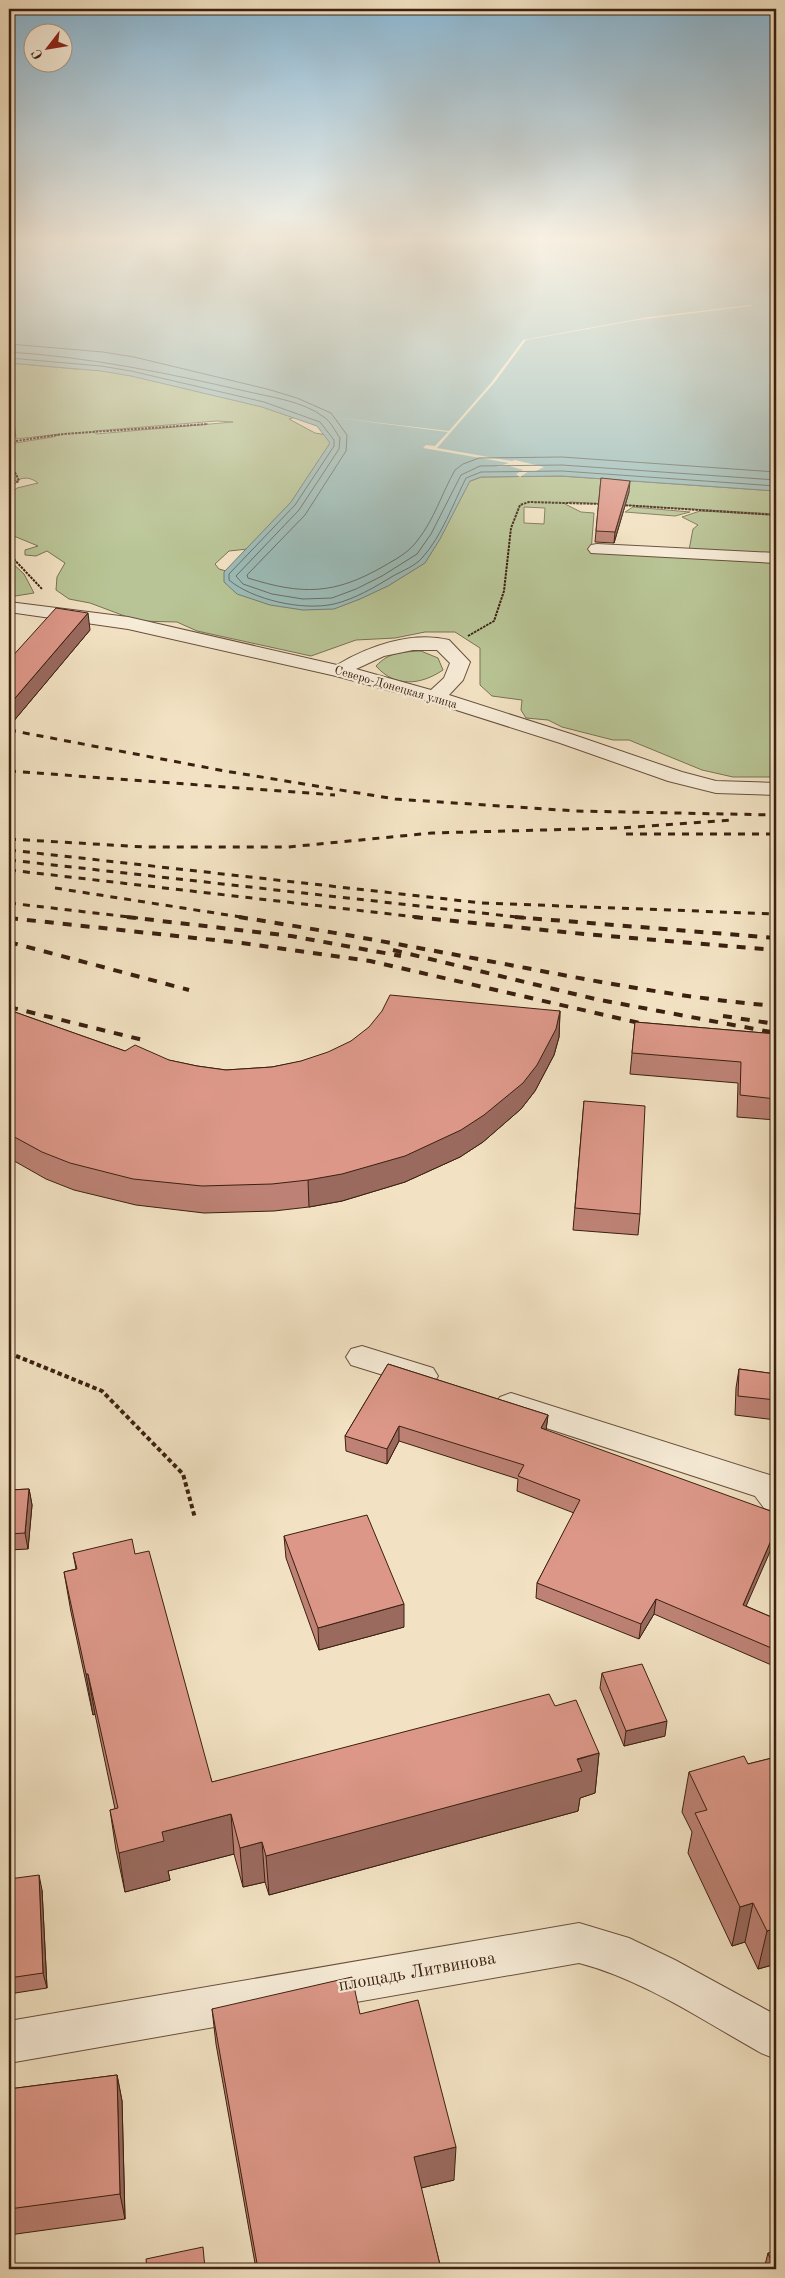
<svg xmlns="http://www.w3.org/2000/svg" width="785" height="2278" font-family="'Old Standard TT',serif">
	<rect width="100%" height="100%" fill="#f2e2c3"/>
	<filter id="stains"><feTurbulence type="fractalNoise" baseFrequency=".004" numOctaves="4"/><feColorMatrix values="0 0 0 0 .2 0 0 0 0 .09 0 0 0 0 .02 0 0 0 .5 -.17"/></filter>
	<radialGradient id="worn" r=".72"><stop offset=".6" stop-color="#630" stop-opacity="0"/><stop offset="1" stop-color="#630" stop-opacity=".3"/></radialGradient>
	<path fill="#b8c495" stroke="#7a7252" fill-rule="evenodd" d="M9 363 77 369 97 366 302 415 289 419 315 433 332 436 336 447 316 476 248 549 229 551 215 564 219 569 233 573 481 477 561 476 776 491V514L570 502 565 504 581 512 594 513 591 552 776 563V777H733L702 770 629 740H613L562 727 548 720 526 718 521 710 522 700 492 696 480 685V648L455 632H425L395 638 356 640 311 656 197 631 177 622 138 621 90 603 69 599 56 590 57 577 65 563 47 551 36 556 25 555V550L38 546 9 534V495L17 488 38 483C28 475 20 478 9 484V444L53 437 60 434 16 439 15 429 9 420ZM217 421 233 422 96 434 94 431ZM524 507 545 508 544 524 524 523Z
		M633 507 690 512 675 516 625 512Z
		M700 511 776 515V554L689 550 693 529 698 525 682 517Z
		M9 560 24 574 34 593 9 597Z
		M421 651 438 658 443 670C421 685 395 688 376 666 389 652 402 652 421 651Z"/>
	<path fill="#9cbdba" stroke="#757e76" d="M9 237H776V491L561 476 481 477 470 481 440 539 425 563 388 586 360 599 334 609 303 610 270 605 237 594 224 582V572L291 502 330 443 317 426 262 407 131 376 101 371 9 363Z"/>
	<path fill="#f2e2c3" d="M750 305 751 306 638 320 526 340 494 383 437 448 512 461 515 460 544 467 534 472 529 471 520 477 516 474 523 470 509 466 496 467 509 463 423 448 426 445 435 446 448 432 330 417 449 431 491 383 523 340 649 317Z"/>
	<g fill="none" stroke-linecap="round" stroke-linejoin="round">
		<path stroke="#6c6e65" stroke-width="1" d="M9 344 103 352 134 357 267 389 297 398 331 413 347 435 346 451 305 515 247 575 248 578C302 595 334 595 384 566 396 559 408 553 417 541 434 520 442 493 455 470L463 464 479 458 562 457 776 472
			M9 352C89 357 167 373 245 391 270 397 303 401 324 417 331 422 335 431 340 438L339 449 299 510 236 576 243 584 272 594 303 599 332 598 356 589 382 576 417 554 431 534 461 475 480 466 562 465 776 480
			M9 358 101 366 131 371 264 402 320 422 334 440V446L295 505 229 574V580C253 600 303 611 334 604 355 599 375 587 393 576 402 571 415 566 422 558 442 536 453 504 466 478L481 472 562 471 776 486"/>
		<defs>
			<path id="minor" d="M597 544 776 553V563L591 553 588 549 591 545Z
				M9 602 128 617 337 665C369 646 411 631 449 640L470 662 463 680 449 695 574 735 682 772 716 781 776 783V795L716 793 668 781 560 743 428 701 336 676 128 629 9 612ZM413 650H437L450 663 444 678 431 690 356 669 384 656Z
				M362 1346 433 1368 438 1376 433 1384 422 1387 351 1365 346 1357 351 1349Z
				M511 1393 776 1477V1512L764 1508 755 1496 500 1413 495 1405 500 1397Z
				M579 1923 629 1938 675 1960 776 2015V2059L761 2053C702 2020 644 1980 579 1963L9 2063V2021Z"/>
		</defs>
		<use href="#minor" stroke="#69503d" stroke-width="2"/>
		<path stroke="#3b2010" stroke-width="2" stroke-dasharray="2.5 1" stroke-linecap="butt" d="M9 425 12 433 9 439
			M9 442 64 434 208 424
			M9 468 16 474 19 481 9 486
			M622 505 776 515
			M9 554 42 589
			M468 636 494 621 504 591 511 528 520 505 529 502 601 504"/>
		<path stroke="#3b2010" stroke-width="4" stroke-dasharray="4.5 3" stroke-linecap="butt" d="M9 1353 102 1391 183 1474 195 1518"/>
		<use href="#minor" fill="#f7ecd8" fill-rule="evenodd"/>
		<path stroke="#3b2010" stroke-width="3" stroke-dasharray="7 7" stroke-linecap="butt" d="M9 730 225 771 395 799 576 811 776 815
			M9 771 335 795
			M626 834H776
			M9 839 145 847H288L432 833 619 828 734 820
			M9 850 482 903 776 914
			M9 860 526 918
			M9 870 425 918
			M55 888 247 918
			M9 903 138 918"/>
		<path stroke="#3b2010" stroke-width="4" stroke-dasharray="9 9" stroke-linecap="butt" d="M127 917 291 936 401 956
			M239 917C335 932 430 950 526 968 609 984 692 999 776 1006
			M414 917 584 934 776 950
			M515 917 776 938
			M9 918 242 943 370 961 648 1025
			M9 942 189 990
			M393 950 595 999 776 1033
			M9 1007 147 1041
			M723 1016 776 1024"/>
	</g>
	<path fill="#bd8275" stroke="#3b2010" d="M601 478 629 492 614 543 595 542Z
		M90 630 12 723 9 722V660Z
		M9 1010 125 1051 197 1066 226 1070 272 1067 560 1011 559 1037 554 1055 535 1091 521 1109 483 1142 460 1157 405 1182 342 1201 309 1207 274 1211 204 1213 136 1205 74 1190 46 1179 9 1158Z
		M635 1022 776 1034V1120L737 1117 738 1083 630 1074Z
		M584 1101 640 1214 638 1235 573 1230Z
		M388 1364 548 1415 546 1430 746 1606 776 1619V1667L654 1614 639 1639 536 1598 537 1583 574 1513 517 1491 518 1479 399 1441 387 1464 346 1451 345 1436Z
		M739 1369 776 1374V1420L735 1415 736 1388Z
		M29 1489 32 1505 28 1549 9 1550V1490Z
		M284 1536 404 1627 319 1650 286 1558Z
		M73 1553 135 1554 212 1782 555 1706 599 1753 595 1793 580 1798 578 1811 269 1895 265 1882 243 1887 234 1854 168 1871 170 1880 125 1892 116 1850 110 1810 115 1809 95 1714 93 1715 71 1612 64 1572 76 1569Z
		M602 1673 665 1736 624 1746 600 1688Z
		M776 1757V1964L758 1969 745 1942 732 1946 688 1853 692 1832 682 1812 689 1772 748 1764Z
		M9 1879 42 1890 47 1988 9 1994Z
		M212 2009 360 2014 454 2180 421 2188 441 2269H256L216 2044Z
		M117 2075 122 2101 125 2219 9 2235V2089Z
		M768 2253 776 2269H764Z"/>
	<path fill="#9a6a5f" stroke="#3b2010" d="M630 481 629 492 614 543 615 532Z
		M88 613 90 630 12 723 10 704Z
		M560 1011 559 1037 554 1055 535 1091 521 1109 483 1142 460 1157 405 1182 342 1201 309 1207 308 1180Z
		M548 1415 546 1430 541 1428Z
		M399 1426V1441L387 1464V1449Z
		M29 1489 32 1505 28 1549 25 1533Z
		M776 1529V1538L740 1620 743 1605Z
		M656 1599 654 1614 639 1639 641 1624Z
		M404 1604V1627L319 1650 318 1628Z
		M86 1674H88L95 1714 93 1715Z
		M667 1721 665 1736 624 1746 626 1731Z
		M599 1753 595 1793 580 1798 578 1811 269 1895 266 1856Z
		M231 1814 234 1854 168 1871 170 1880 125 1892 119 1853 162 1832Z
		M262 1842 265 1882 243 1887 240 1848Z
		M39 1875 42 1890 47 1988 43 1973Z
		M753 1903 745 1942 732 1946 740 1907Z
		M776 1928V1964L758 1969 767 1931Z
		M117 2075 122 2101 125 2219 120 2194Z
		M456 2147 454 2180 413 2190 414 2157Z"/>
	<path fill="#dc9788" stroke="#3b2010" d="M601 478 630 481 615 532 596 531Z
		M56 608 88 613 10 704H9V660Z
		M390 995 560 1011 556 1029 537 1065 523 1083 484 1115 461 1130 405 1156 342 1174 308 1180 272 1184 202 1186 133 1179 70 1163 42 1152 9 1134V1010L125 1051 135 1045 169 1060 197 1066 226 1070 272 1067 301 1061 328 1052 351 1041 369 1027 382 1011Z
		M635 1022 776 1034V1099L740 1095 741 1062 632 1053Z
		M584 1101 645 1106 640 1214 575 1208Z
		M388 1364 548 1415 541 1428 776 1513V1529L743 1605 776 1619V1650L656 1599 641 1624 537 1583 580 1500 518 1476 524 1465 399 1426 387 1449 345 1436Z
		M739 1369 776 1374V1400L738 1396Z
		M29 1489 25 1533 9 1534V1490Z
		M367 1515 404 1604 318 1628 284 1536Z
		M132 1539 135 1554 149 1551 212 1782 549 1694 555 1706 576 1700 599 1753 577 1759 582 1771 266 1856 262 1842 240 1848 231 1814 162 1832 164 1841 119 1853 110 1810 118 1808 88 1674H86L64 1572 77 1569 73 1553Z
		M642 1664 667 1721 626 1731 602 1673Z
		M744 1756 748 1764 776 1757V1928L767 1931 753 1903 740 1907 695 1813 707 1810 689 1772Z
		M39 1875 43 1973 9 1978V1879Z
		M352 1977 360 2014 418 2000 456 2147 414 2157 441 2269H258L212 2009Z
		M117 2075 120 2194 9 2209V2089Z
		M203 2247 205 2269H147L146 2259Z
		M776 2251V2269H768L774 2268 768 2253Z"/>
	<linearGradient id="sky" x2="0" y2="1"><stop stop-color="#89b8d6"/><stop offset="0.43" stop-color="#f9f2e4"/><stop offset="1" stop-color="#f9f2e4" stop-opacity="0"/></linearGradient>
	<rect width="785" height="556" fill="url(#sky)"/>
	<g text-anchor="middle" stroke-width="4.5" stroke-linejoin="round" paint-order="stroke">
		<g font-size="12" fill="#3b2010" stroke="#f7ecd8">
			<text transform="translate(396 687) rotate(16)" y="4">Северо-Донецкая улица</text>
		</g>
		<g font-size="18" fill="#3b2010" stroke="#f7ecd8">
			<text transform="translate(417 1971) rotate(-10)" y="6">площадь Литвинова</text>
		</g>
	</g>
	<rect width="785" height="2278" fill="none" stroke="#f2e2c3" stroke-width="30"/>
	<rect x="10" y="10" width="765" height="2258" fill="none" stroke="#3b2010" stroke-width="2.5"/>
	<rect x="15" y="15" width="755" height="2248" fill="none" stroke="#3b2010"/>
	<g transform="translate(48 48) rotate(239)"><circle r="24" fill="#f7ecd8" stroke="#ac9a88"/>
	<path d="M0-4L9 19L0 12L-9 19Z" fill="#8f2418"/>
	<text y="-8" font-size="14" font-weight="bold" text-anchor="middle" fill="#3b2010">С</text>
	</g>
	<rect width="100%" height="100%" filter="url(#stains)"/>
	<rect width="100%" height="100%" fill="url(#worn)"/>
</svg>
